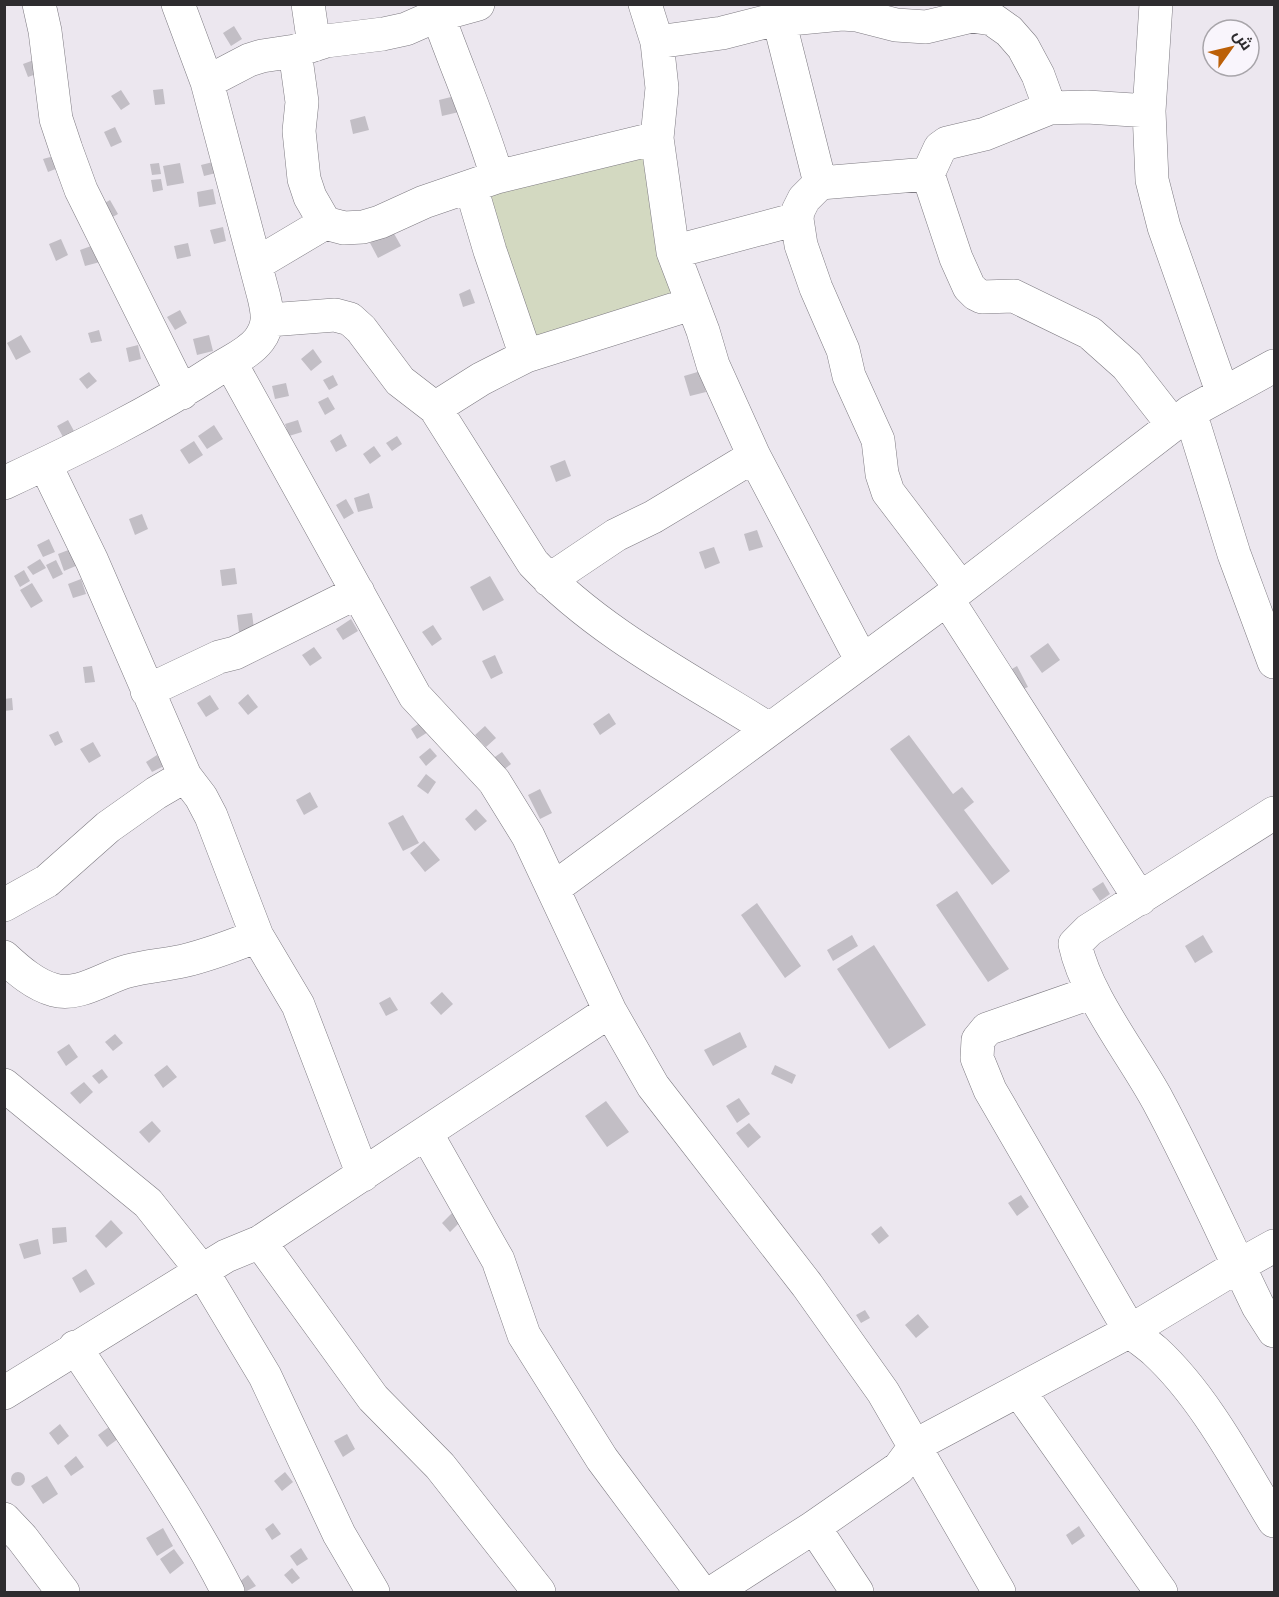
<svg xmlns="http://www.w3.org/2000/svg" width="1279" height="1597" font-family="'Source Sans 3',Cairo,sans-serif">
	<rect width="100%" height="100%" fill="#ece7ef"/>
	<path fill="#d3d9c1" d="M642 151 679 299 529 345 483 191Z"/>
	<path fill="#c2bec5" d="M234 26 242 39 231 46 223 33Z
		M34 60 39 73 28 77 23 64Z
		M163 89 165 104 155 105 153 90Z
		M121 90 130 104 121 110 111 96Z
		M455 96 459 112 442 116 439 100Z
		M365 116 369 130 353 134 350 120Z
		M115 127 122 142 111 147 104 132Z
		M54 156 58 168 48 172 43 159Z
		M213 162 216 173 204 176 201 165Z
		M159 163 161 174 152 175 150 164Z
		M180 163 184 183 167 186 163 166Z
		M161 179 163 190 153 192 151 180Z
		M213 189 216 204 199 207 197 192Z
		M110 200 118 214 109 219 101 205Z
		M223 227 226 241 214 244 210 230Z
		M392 230 401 246 378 258 370 243Z
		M61 239 68 255 56 261 49 244Z
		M188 243 191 256 177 259 174 246Z
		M94 245 100 262 85 266 80 250Z
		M470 289 475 303 463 307 459 294Z
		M180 310 187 323 175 330 167 317Z
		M99 330 102 341 91 343 88 333Z
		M21 335 31 352 16 360 7 343Z
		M209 335 213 351 197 355 193 339Z
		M138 345 141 359 129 362 126 348Z
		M313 349 322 362 311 371 301 359Z
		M701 371 706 392 690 396 684 376Z
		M89 372 97 381 87 389 79 379Z
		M333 375 338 385 329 390 323 380Z
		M286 383 289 396 275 399 272 386Z
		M328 397 335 409 325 415 318 402Z
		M68 420 74 431 63 437 57 426Z
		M298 420 302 432 289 436 285 424Z
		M214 425 223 439 207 449 198 436Z
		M341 434 347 446 336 452 330 441Z
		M397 436 402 444 392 451 386 443Z
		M194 441 203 455 189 464 180 450Z
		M374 446 381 456 370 464 363 454Z
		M565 460 571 476 556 482 550 466Z
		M369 493 373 508 358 512 354 498Z
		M346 499 354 513 344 519 336 505Z
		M142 514 148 529 135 535 129 519Z
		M757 530 763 547 749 551 744 534Z
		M49 539 55 552 43 557 37 545Z
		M714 547 720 563 705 569 699 552Z
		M71 549 78 565 64 571 58 554Z
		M40 559 46 568 33 575 27 567Z
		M56 560 63 574 53 579 46 565Z
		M235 568 237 584 222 586 220 570Z
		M24 570 30 581 20 587 14 576Z
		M490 576 504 600 483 611 470 587Z
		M81 579 86 594 73 598 68 584Z
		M32 583 43 601 31 608 20 590Z
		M252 613 254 629 239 632 237 615Z
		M351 619 358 631 343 640 336 629Z
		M433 625 442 639 432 646 422 632Z
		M1048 643 1060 660 1042 673 1030 656Z
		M314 647 322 658 310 666 302 655Z
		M495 655 503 673 491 679 482 661Z
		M92 666 95 682 85 683 83 667Z
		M1017 666 1028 687 1016 692 1005 673Z
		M248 694 258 707 248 715 238 703Z
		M210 695 219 709 206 717 197 703Z
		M12 698 13 710 4 711V699Z
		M609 713 616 724 600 735 593 724Z
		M421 722 428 732 417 739 411 729Z
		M485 726 496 738 486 747 475 735Z
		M58 731 63 742 55 746 49 735Z
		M909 735 953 794 962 787 974 802 964 810 1010 871 992 885 890 749Z
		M93 742 101 756 89 763 80 749Z
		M430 748 437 756 426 766 419 757Z
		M502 752 511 764 501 772 492 759Z
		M157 755 164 766 152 772 146 762Z
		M426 774 436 782 428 794 417 786Z
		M540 789 552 813 540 819 528 795Z
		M310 792 318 807 304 815 296 800Z
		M476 809 487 821 475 831 465 819Z
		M403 815 419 843 403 851 388 823Z
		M424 841 440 860 425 872 410 853Z
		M1103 882 1110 894 1100 901 1092 889Z
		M957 891 1009 969 988 982 936 905Z
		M757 903 801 966 785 978 741 915Z
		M852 935 858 946 833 961 827 950Z
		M1203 935 1213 952 1195 963 1185 946Z
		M874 945 926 1025 889 1049 837 969Z
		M442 992 453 1004 441 1015 430 1003Z
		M390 997 398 1010 386 1016 379 1003Z
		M740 1032 747 1047 713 1066 704 1050Z
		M115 1034 123 1043 113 1051 105 1042Z
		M69 1044 78 1057 66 1066 57 1052Z
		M167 1065 177 1077 163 1088 154 1075Z
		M775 1065 796 1075 792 1084 771 1074Z
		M102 1069 108 1077 99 1084 92 1076Z
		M84 1082 93 1092 80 1104 70 1093Z
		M739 1098 750 1114 737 1123 726 1106Z
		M606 1101 629 1132 607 1147 585 1116Z
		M152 1121 161 1131 149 1143 139 1132Z
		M749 1123 761 1137 748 1148 736 1133Z
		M1021 1195 1029 1207 1017 1216 1008 1203Z
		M452 1213 460 1222 450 1232 442 1223Z
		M111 1220 123 1233 106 1248 95 1236Z
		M881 1226 889 1236 879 1244 871 1234Z
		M66 1227 67 1242 53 1244 52 1228Z
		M38 1239 41 1254 24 1259 19 1244Z
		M86 1269 95 1284 80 1293 72 1278Z
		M865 1310 870 1318 861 1323 856 1315Z
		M918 1314 929 1327 916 1338 905 1325Z
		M60 1424 69 1436 58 1445 49 1433Z
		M113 1424 122 1436 107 1447 98 1435Z
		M347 1434 355 1449 343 1457 334 1441Z
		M76 1456 84 1467 71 1476 64 1466Z
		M11 1479a7 7 0 1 1 14 0a7 7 0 1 1-14 0Z
		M285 1472 293 1482 282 1491 274 1481Z
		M47 1476 58 1494 43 1504 31 1486Z
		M273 1523 281 1534 272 1540 265 1529Z
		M1079 1526 1085 1536 1072 1545 1066 1535Z
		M163 1528 173 1546 157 1556 146 1538Z
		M301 1548 308 1559 297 1566 290 1556Z
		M174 1549 184 1563 170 1574 160 1559Z
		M292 1568 300 1578 292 1584 284 1575Z
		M248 1575 256 1586 245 1592 238 1583Z"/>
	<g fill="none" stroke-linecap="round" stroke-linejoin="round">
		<defs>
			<path id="minor" d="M39 4 45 31 56 119 66 149 81 190 182 393
				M308 4 314 45
				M645 4 657 42 662 88 657 138 673 252 703 331 713 365 754 456 862 661
				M1156 4 1149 111 1152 180 1164 227 1223 394
				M438 15C457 69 481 122 497 177
				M779 20 820 183
				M657 42 722 33 769 21 842 14 857 15 896 25 926 27 972 16 992 19 1009 31 1023 47 1038 75 1050 108
				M295 51 302 102 299 131 304 179 310 197 325 223
				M207 82 249 60 262 56 295 51 326 41 383 34 406 29 438 15 478 4
				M1149 111 1087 107 1050 108 985 134 947 143 940 148 928 174 956 258 969 287 976 294 982 297 1014 296 1090 333 1127 366 1173 425
				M928 174 820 183 804 199 798 211 797 219 801 245 816 288 843 350 849 376 878 440 882 474 888 492 961 588
				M471 187 490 251 526 356
				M673 252 797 219
				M256 264 325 223 344 228 363 227 380 222 424 202 497 177 657 138
				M269 320 335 315 350 319 361 329 400 381 435 408 533 563C599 633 688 678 769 729
				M230 362 415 696 494 781 528 836 610 1011 653 1086 807 1285 883 1392 999 1592
				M435 408 481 379 526 356 691 304
				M1190 412 1234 554 1274 662
				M45 464 92 561 185 776 201 797 211 816 257 936 298 1005 363 1175
				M4 483C77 449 151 413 218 369 232 360 249 353 259 340 270 325 268 314 264 297L207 82 178 4
				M549 580 616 535 653 517 754 456
				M947 599 1140 899
				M147 691 219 657 235 653 358 592
				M1274 813 1089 930 1075 944C1086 996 1132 1053 1158 1101 1194 1168 1225 1238 1258 1306L1274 1331
				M554 888 947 599 1190 412 1274 366
				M4 905 47 881 108 827 156 793 185 776
				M4 957C18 970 35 985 54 990 79 997 105 977 128 971 147 966 165 965 183 961 208 955 232 946 257 936
				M1093 992 987 1029 978 1040 977 1058 990 1090 1130 1331C1138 1338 1147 1344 1155 1351 1204 1396 1240 1465 1274 1521
				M4 1085 148 1203 202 1271 265 1376 339 1534 373 1592
				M426 1133 498 1260 524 1335 602 1459 701 1592
				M260 1242 373 1398 440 1466 539 1592
				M75 1347C128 1428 185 1507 228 1592
				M1019 1391 1161 1592
				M4 1393 226 1256 260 1242 610 1011
				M4 1519 22 1538 63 1592
				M814 1527 857 1592
				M713 1592 814 1527 899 1468 916 1445 1130 1331 1238 1266 1274 1246"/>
		</defs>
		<use href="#minor" stroke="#7d7a81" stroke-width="34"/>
		<use href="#minor" stroke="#fff" stroke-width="33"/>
	</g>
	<rect width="1279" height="1597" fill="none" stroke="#2e2c2f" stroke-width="12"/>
	<g transform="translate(1231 48) rotate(56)"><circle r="28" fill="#f9f5fc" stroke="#a8a5aa" stroke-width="1.5"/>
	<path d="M0-4.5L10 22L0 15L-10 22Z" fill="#bc6008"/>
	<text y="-9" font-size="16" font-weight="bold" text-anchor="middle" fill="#2e2c2f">ش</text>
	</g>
</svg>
